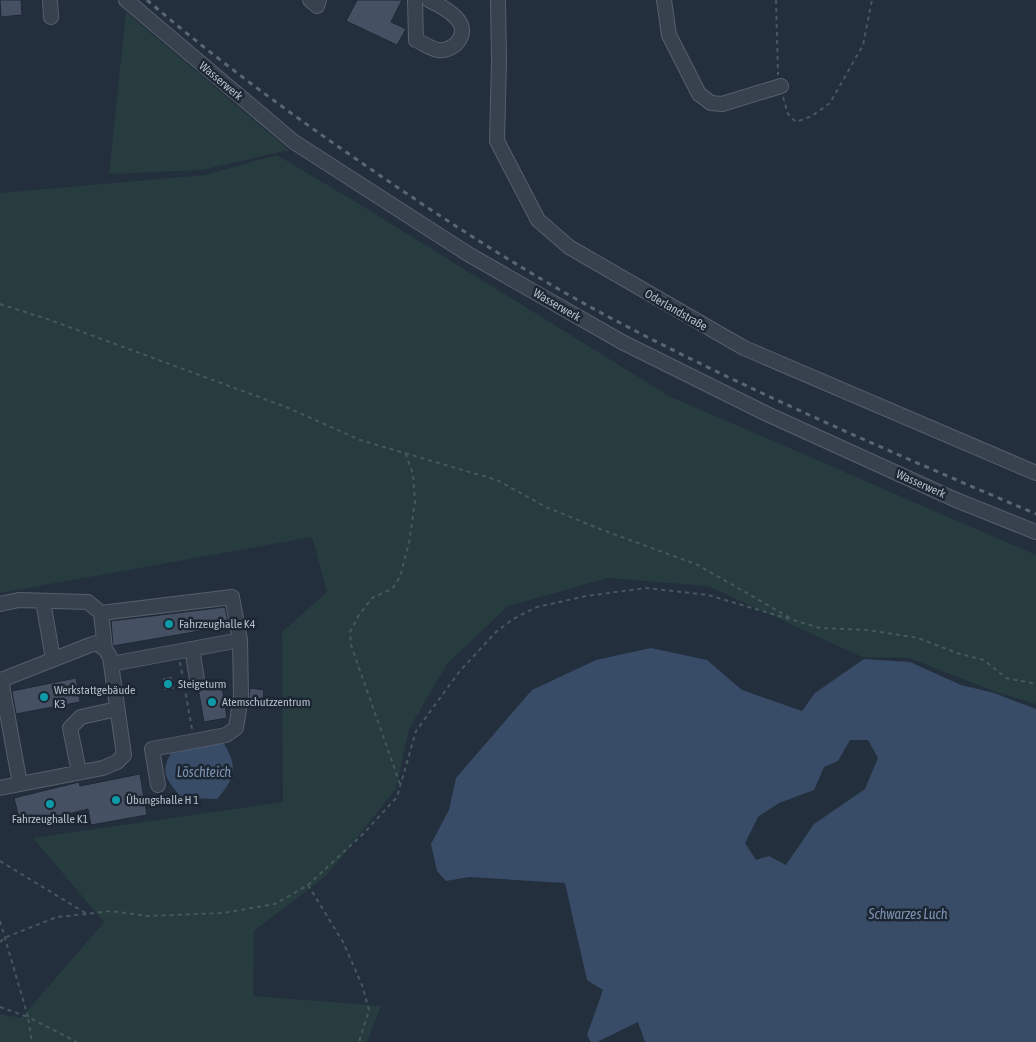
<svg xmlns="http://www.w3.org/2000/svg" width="1036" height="1042" font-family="'Asap Condensed',sans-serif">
	<rect width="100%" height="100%" fill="#242f3e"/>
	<path fill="#263c3f" d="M126 12 289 150 202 170 109 174Z
		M277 155 359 204 669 396 1036 555V704L996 692 909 658 862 657 708 586 608 578 508 606 447 664 409 729 396 789 328 874 254 931 253 996 381 1006 367 1042H0V1014L21 1018 104 922 33 838 283 802 282 632 327 592 312 537 0 593V193L205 175Z"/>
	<path fill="#394c67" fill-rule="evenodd" d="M651 648 707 660 742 690 802 711 815 693 864 659 910 662 961 685 994 693 1036 709V1042H645L638 1022 597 1042H591L587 1035 603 990 587 980 565 883 469 877 446 881 437 871 431 844 449 810 456 778 532 690 596 660ZM850 740H868L878 758 865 789 814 824 786 865 769 856 756 860 745 843 758 817 779 803 814 790 824 767 838 761Z
		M223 742C238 767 236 777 217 799L181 798C167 779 159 774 172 751Z"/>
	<path fill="#455162" stroke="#1f2835" d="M0 0H21L22 15 1 17Z
		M357 0H402L391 22 406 29 397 45 346 21Z
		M225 607 229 626 113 646 111 621Z
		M172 676 175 689 164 691 162 678Z
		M76 678 80 702 16 714 12 691Z
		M221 681 227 718 204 722 198 688 204 684Z
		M250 688 264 690 262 709 248 707Z
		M140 774 147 815 91 825 88 809 21 826 14 798 79 782 80 786Z"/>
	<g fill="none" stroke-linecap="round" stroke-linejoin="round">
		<defs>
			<path id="minor" d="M50 0 51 17
				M126 0 294 142 468 254 622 342 765 413 956 500 1036 532
				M310 0 317 6 319 0
				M415 0 416 40C423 43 431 49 438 50 444 51 451 48 456 44 475 23 445 8 429 0
				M498 0 499 62 497 141 538 220 569 247 744 348 1036 473
				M664 0 669 35 699 94 711 103 722 104 781 86
				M43 601 53 659
				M0 604 19 600 88 602 101 613
				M105 649 101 613 232 597 240 640
				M192 649 197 679
				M111 664 240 640 241 697 236 728 226 735 152 749 158 785
				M79 772 70 728 81 717 117 709
				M0 788 103 768 117 762 124 755 110 657 105 649 96 643 90 645 1 680 20 784"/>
		</defs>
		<use href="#minor" stroke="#565f6c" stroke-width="16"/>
		<path stroke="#44595c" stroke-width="2" stroke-dasharray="4 4" stroke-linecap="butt" d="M776 0 778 75
			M783 97 788 114 796 122 812 116 830 103 863 45 872 0
			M0 304 50 320 286 407 360 440 497 480 546 507 600 529 698 565 790 618
			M180 662 192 729
			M400 784 351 645 350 632 359 615 372 598 392 589 400 577 409 543 415 502 413 474 405 452
			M0 861 87 914
			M308 885 343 942 362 985 369 1010 359 1042
			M0 921 28 1017 77 1042
			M0 942 4 938 57 917 87 914 111 911 148 916 223 913 275 904 308 885 363 834 397 797 416 731 459 672 496 632 513 619 537 607 586 596 646 588 708 595 820 628 868 630 918 638 957 653 984 660 1006 678 1036 684
			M0 1007 28 1017 32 1042"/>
		<use href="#minor" stroke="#38414e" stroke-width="14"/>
		<path stroke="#5a6575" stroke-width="3" stroke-dasharray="5 5" stroke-linecap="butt" d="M147 0C219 62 296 118 375 172 455 227 539 281 626 326 760 396 898 455 1036 514"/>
	</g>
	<g fill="#0f9aa8" stroke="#1d2633" stroke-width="2">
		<circle cx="169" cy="624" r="5"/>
		<circle cx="168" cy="684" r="5"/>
		<circle cx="44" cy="697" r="5"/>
		<circle cx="212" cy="702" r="5"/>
		<circle cx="116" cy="800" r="5"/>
		<circle cx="50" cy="804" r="5"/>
	</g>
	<g text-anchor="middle" stroke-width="5" stroke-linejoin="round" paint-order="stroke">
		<g font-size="12" fill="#b4bcc9" stroke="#1d2633">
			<text transform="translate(221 81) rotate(40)" y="4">Wasserwerk</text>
			<text transform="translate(557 305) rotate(30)" y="4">Wasserwerk</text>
			<text transform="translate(676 310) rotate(30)" y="4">Oderlandstraße</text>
			<text transform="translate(921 484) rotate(24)" y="4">Wasserwerk</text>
		</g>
		<g font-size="12" fill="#b4bcc9" stroke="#1d2633" text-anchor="start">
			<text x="179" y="628">Fahrzeughalle K4</text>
			<text x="178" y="688">Steigeturm</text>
			<text x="54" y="694">Werkstattgebäude<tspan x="54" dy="14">K3</tspan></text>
			<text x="222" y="706">Atemschutzzentrum</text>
			<text x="126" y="804">Übungshalle H 1</text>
			<text x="50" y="823" text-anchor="middle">Fahrzeughalle K1</text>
		</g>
		<g font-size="14" font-style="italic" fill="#7c92b1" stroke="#1d2633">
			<text x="204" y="777">Löschteich</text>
			<text x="908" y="919">Schwarzes Luch</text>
		</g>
	</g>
</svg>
